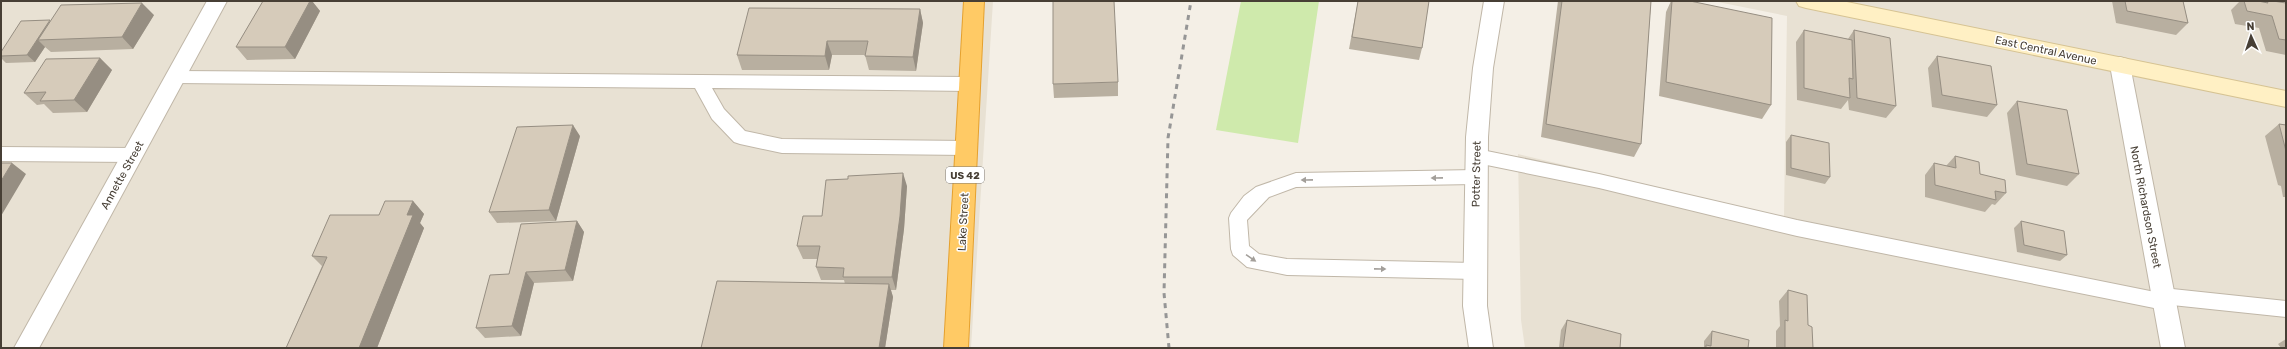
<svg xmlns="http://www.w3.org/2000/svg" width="2287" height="349" font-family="Rubik,sans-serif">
	<rect width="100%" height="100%" fill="#f4efe6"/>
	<path fill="#e8e1d3" d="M1 1H993L971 348H1Z
		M1713 1H2286V348H1525L1521 320 1518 154 1784 217 1787 16Z"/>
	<path fill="#cfeaac" d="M1241 1H1319L1298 143 1216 130Z"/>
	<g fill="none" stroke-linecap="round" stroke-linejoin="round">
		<defs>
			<path id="lane" d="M175 71 970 77 976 79 979 84 976 89 970 91 712 88 724 109 745 131 782 139 967 141 973 143 976 148 973 153 967 155 782 153 740 144 734 142 712 119 695 88 175 83 169 82 167 77 169 72Z
				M1 147 133 148 139 150 142 155 139 160 133 162 1 161Z
				M1477 149 1599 174 1797 220 2155 292 2163 288 2286 301V317L2172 305 2164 310 1797 236 1599 188 1477 163 1471 161 1468 156 1471 151Z
				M1476 170 1482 172 1485 177 1482 182 1476 184 1296 187 1269 197 1247 220 1249 246 1259 254 1287 259 1475 263 1482 265 1485 271 1482 277 1475 279 1287 275 1247 267 1233 255 1231 249 1229 218 1231 213 1244 196 1256 187 1296 173Z"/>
			<path id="street" d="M207 1H227L39 348H14Z
				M1484 1H1504L1493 68 1488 137 1487 306 1493 348H1469L1463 306 1466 137 1473 68Z
				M2120 57 2127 59 2130 65 2185 348H2161L2110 65 2113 59Z"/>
			<path id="secondary" d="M1796 1H1842L2286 91V107L1806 8 1799 6Z"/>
			<path id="highway" d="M964 1H984L968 348H944Z"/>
		</defs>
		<use href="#lane" stroke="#c0b7a8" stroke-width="2"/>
		<use href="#street" stroke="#c0b7a8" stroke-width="2"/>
		<use href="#secondary" stroke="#d6c393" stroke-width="2"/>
		<use href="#highway" stroke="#e5a02e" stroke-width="2"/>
		<use href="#lane" fill="#fff" fill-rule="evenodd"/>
		<use href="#street" fill="#fff" fill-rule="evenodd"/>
		<use href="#secondary" fill="#fff0c4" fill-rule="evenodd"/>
		<use href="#highway" fill="#ffca65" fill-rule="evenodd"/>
		<path stroke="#969696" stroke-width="3" stroke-dasharray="5 5" stroke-linecap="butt" d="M1169 348 1164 293 1168 138 1191 1"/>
	</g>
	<path fill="#b8afa0" d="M263 1H312L320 11 295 59 247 60 236 47Z
		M1358 1 1422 48 1419 60 1349 49Z
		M1558 1H1651L1641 144 1634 157 1541 137Z
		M1671 1H1690L1771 105 1762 119 1659 96 1666 12Z
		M2112 1H2183L2188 23 2176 35 2116 23Z
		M2240 1H2258L2265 2 2266 1H2273L2286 3V55L2266 51 2259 28 2235 24 2231 10Z
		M920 9 923 23 916 71 869 70 865 55H832L829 70H742L737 55Z
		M154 15 133 49 51 52 45 47 35 62 6 63 1 58V52L50 21Z
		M1804 30 1848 39 1854 30 1896 106 1886 118 1849 110 1848 100 1841 109 1797 100 1796 42Z
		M1937 56 1997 105 1987 117 1932 107 1928 68Z
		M100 58 112 70 87 112 53 113 44 104 37 105 24 93Z
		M1118 82V96L1054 98 1053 84Z
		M2017 101 2079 174 2067 186 2016 175 2007 113Z
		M2279 124 2286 125V197H2283L2281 186 2278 185 2265 136Z
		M1791 135 1830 177 1825 184 1786 175V142Z
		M580 136 556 221 497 223 489 212Z
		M1955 156 1980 174 2006 193 1995 205 1992 204 1985 212 1925 197V175L1934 163 1946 166Z
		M907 186 904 229 896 290H891L893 297 885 348H701L845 284 844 280H821L816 267 817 259H803L797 246Z
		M413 201 424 214 420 223 424 228 377 348H286L322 266 312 256 379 215Z
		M577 221 584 232 573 281 534 283 521 336 485 338 476 328 509 274Z
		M2021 221 2067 255 2060 261 2017 252 2014 228Z
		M1788 290 1808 325 1813 348H1776V331L1780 326 1779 301Z
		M1567 320 1620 348H1559L1561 330Z
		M1712 331 1748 348H1704V341Z
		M2286 339V348H2281L2278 344Z"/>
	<path fill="#968e82" d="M310 1H312L320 11 295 59 285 47Z
		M142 3 154 15 133 49 122 37Z
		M920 9 923 23 916 71 913 57Z
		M50 20 38 40 45 47 35 62 27 55Z
		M827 41 832 55 829 70 825 56Z
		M100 58 112 70 87 112 74 100Z
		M573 125 580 136 556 221 549 210Z
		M12 163 26 174 1 216V181Z
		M903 173 907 186 904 229 896 290 892 277Z
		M413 201 424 214 420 223 424 228 377 348H359L407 215Z
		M577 221 584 232 573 281 565 270Z
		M526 272 534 283 521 336 512 326Z
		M889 284 893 297 885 348H879Z"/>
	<path fill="#d6cbba" stroke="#968e82" d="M263 1H310L285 47H236Z
		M1053 1H1114L1118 82 1053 84Z
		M1358 1H1429L1422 48 1352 37Z
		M1562 1H1651L1641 144 1546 124Z
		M1672 1H1690L1772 18 1771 105 1666 82Z
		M2125 1H2183L2188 23 2127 11Z
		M2244 1H2258L2268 3 2267 1H2273L2286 3V40L2279 39 2272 16 2247 11Z
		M142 3 122 37 38 40 61 5Z
		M749 8 920 9 913 57 865 56 868 41H827L825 56 737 55Z
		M50 20 27 55 1 56V52L21 21Z
		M1804 30 1852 40 1853 79 1849 78 1850 98 1804 88Z
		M1854 30 1890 38 1896 106 1857 98Z
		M1937 56 1991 66 1997 105 1942 95Z
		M100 58 74 100 40 101 46 92 24 93 46 59Z
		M2017 101 2067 110 2079 174 2027 164Z
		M2279 124 2286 125V151Z
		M573 125 549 210 489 212 517 127Z
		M1791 135 1829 143 1830 177 1791 168Z
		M1955 156 1979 162 1980 174 2005 180 2006 193 1995 191 1996 200 1935 185 1934 163 1956 168Z
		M1 163H12L1 181Z
		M903 173 900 216 892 277H843L844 268 816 267 820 246H797L803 216H822L826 180 848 179V176Z
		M385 201H413L407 215H413L359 348H286L327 257 312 256 330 215H379Z
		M577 221 565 270 526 272 512 326 476 328 490 275 509 274 521 224Z
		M2021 221 2064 231 2067 255 2024 245Z
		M717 281 889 284 879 348H701Z
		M1788 290 1807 295 1808 325 1812 327 1813 348H1785V320L1788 321Z
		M1567 320 1621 334 1620 348H1563Z
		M1712 331 1749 340 1748 348H1706V345L1711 346Z"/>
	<defs><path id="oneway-solid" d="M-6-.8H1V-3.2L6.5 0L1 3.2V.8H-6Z"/></defs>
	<g fill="#a39f9a">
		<use href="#oneway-solid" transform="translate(1437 178) rotate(179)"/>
		<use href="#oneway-solid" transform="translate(1307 180) rotate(179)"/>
		<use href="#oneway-solid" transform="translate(1251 258) rotate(34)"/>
		<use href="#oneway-solid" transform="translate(1380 269) rotate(1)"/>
	</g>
	<g text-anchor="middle" stroke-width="3" stroke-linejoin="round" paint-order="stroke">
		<rect fill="#fff" stroke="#7e7972" stroke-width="1" x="946" y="167" width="38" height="16" rx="3"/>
		<g font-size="10" font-weight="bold" fill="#473f35">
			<text x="965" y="179">US 42</text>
		</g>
		<g font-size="11" fill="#473f35" stroke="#fff">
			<text transform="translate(2046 50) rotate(12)" y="4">East Central Avenue</text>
			<text transform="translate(1476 174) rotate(-89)" y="4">Potter Street</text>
			<text transform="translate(122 175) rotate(-61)" y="4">Annette Street</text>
			<text transform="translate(2146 207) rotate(79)" y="4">North Richardson Street</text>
			<text transform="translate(963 222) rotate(-87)" y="4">Lake Street</text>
		</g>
	</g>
	<rect width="2287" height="349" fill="none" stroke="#473f35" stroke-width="4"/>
	<g transform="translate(2251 36) rotate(357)" stroke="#ffffff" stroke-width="3" paint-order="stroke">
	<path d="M0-3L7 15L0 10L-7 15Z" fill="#473f35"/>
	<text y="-6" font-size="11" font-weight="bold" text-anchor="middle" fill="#473f35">N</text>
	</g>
</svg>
